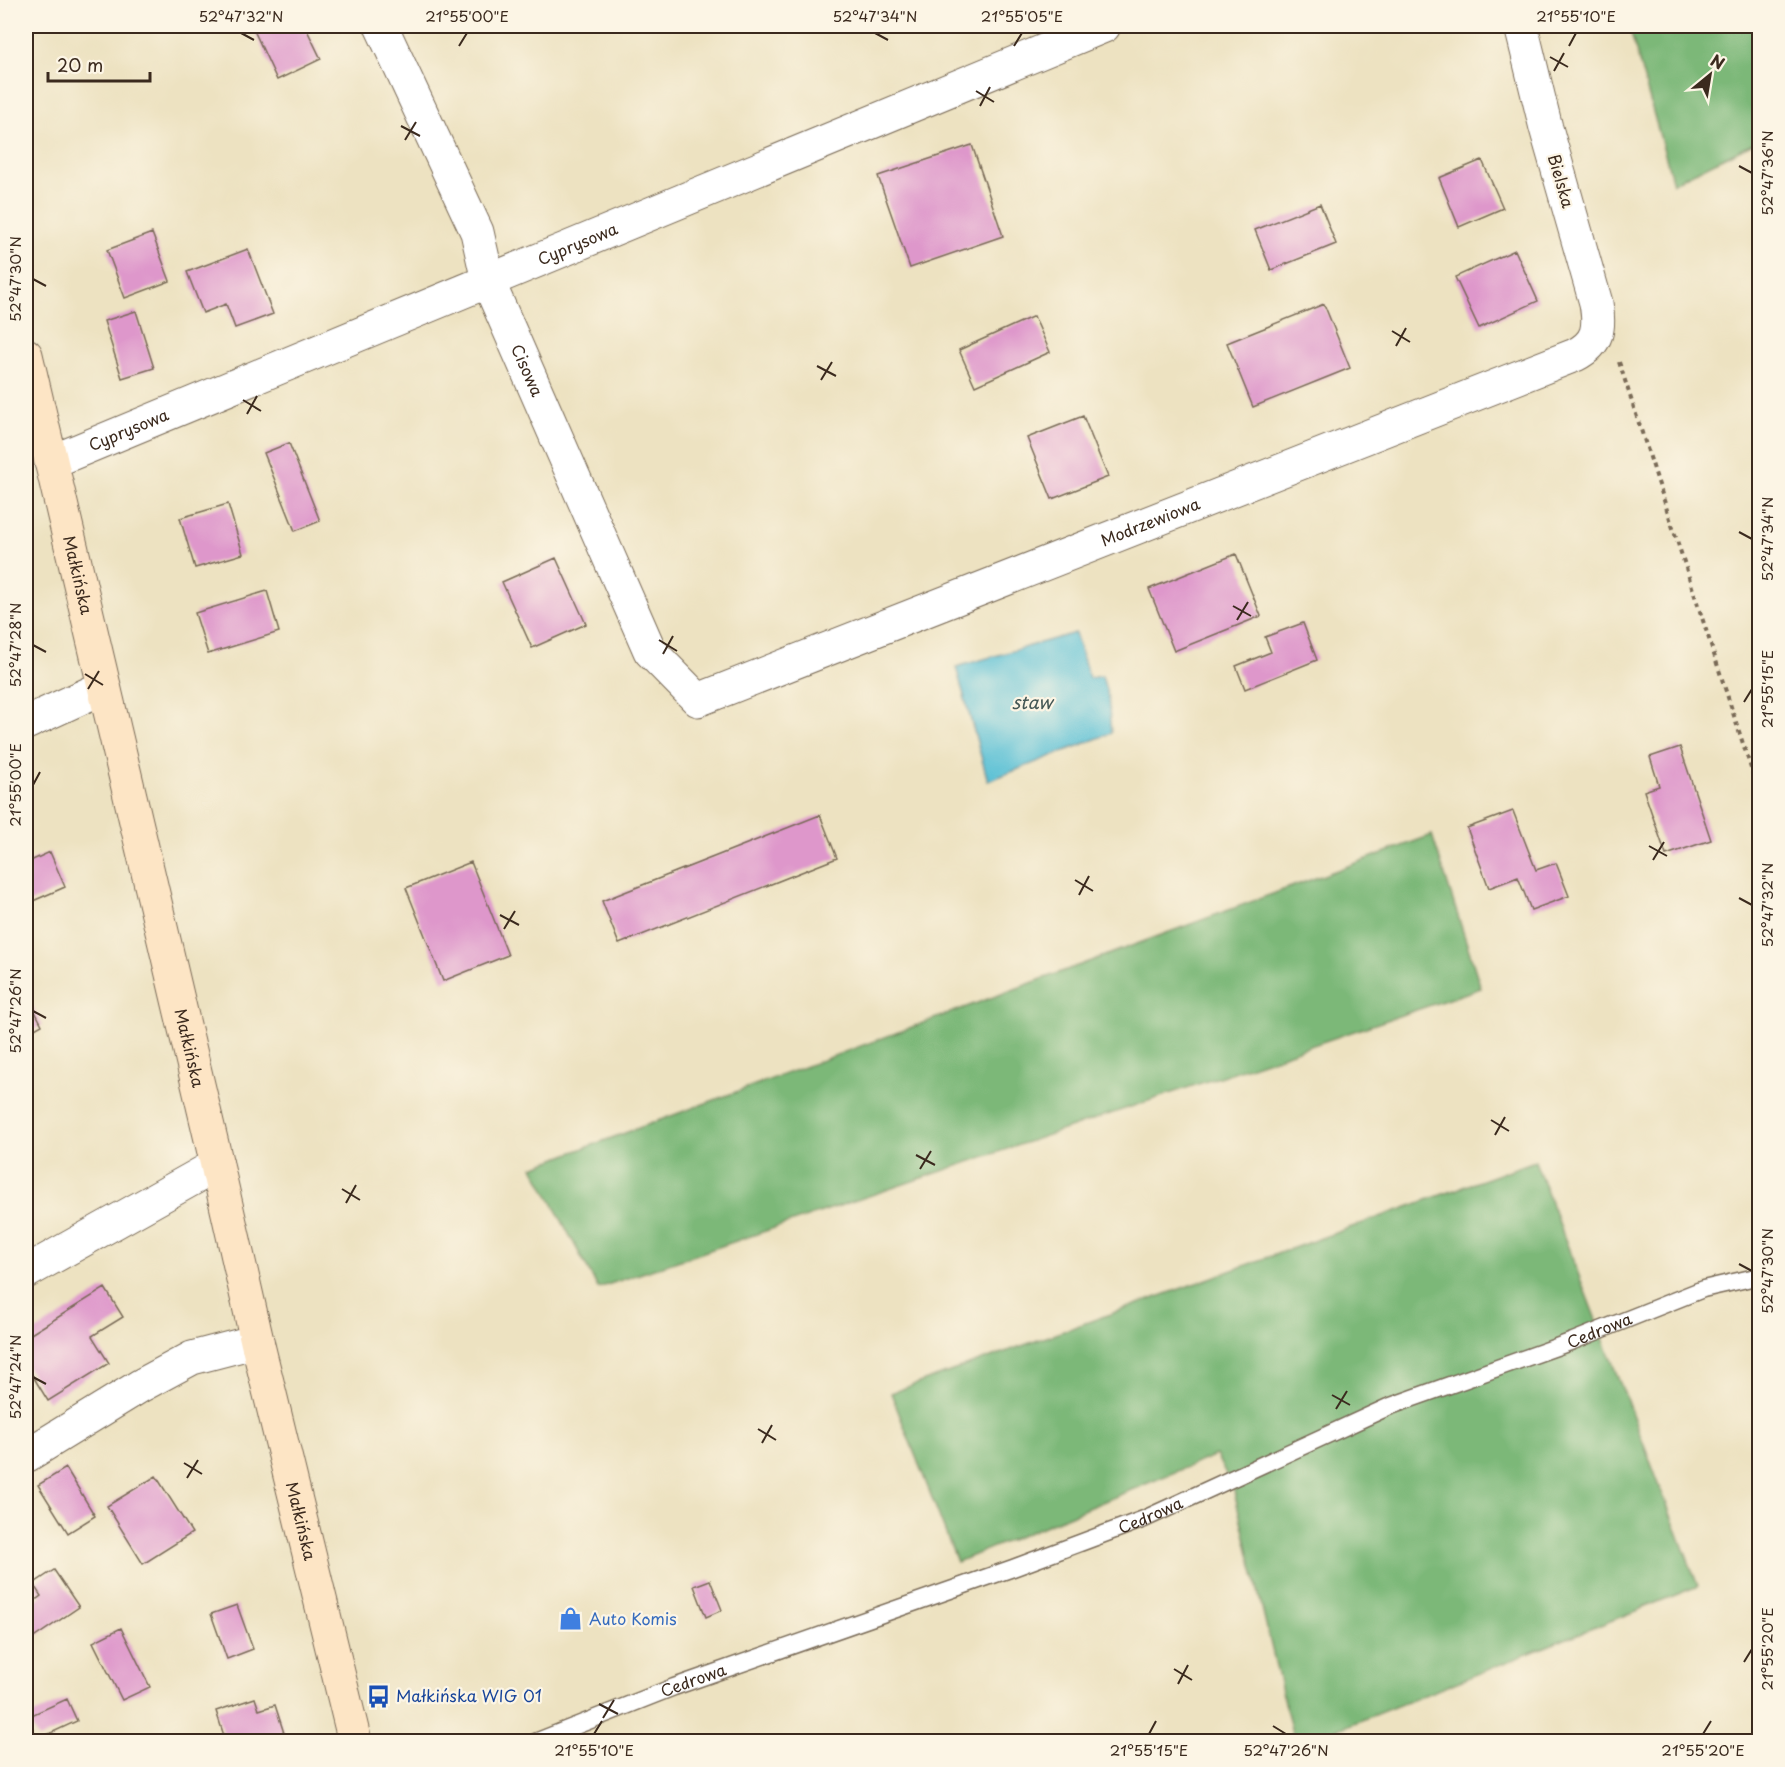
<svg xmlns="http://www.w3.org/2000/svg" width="1785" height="1767" font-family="'Playpen Sans',sans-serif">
	<rect width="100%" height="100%" fill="#fcf5e5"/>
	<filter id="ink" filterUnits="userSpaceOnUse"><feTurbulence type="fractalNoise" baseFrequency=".0167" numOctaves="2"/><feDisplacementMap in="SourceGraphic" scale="12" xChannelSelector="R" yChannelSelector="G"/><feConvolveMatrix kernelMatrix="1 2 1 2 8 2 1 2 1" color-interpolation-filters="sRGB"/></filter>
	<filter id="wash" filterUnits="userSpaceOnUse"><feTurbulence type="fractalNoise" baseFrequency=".008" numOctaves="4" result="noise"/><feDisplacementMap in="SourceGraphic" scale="24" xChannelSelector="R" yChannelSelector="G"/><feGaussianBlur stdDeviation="1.35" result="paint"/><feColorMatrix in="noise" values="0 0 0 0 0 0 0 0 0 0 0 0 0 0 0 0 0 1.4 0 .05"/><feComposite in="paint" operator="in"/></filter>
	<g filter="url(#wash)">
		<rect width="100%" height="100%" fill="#ede2c1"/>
		<path fill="#7cb878" stroke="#5c714b" stroke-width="1.5" d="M1629 26H1759V140L1673 183Z
			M1432 835 1481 988 598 1288 533 1167Z
			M1535 1161 1698 1586 1309 1741H1294L1234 1491 1216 1455 957 1562 891 1393Z"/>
		<path fill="#58c0d5" stroke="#4a757a" stroke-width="1.5" d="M1075 633 1089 678 1102 676 1108 697 1111 733 988 781 956 667Z"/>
		<g id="blocks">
			<path fill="#de97cb" d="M252 26H305L321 59 277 80Z
				M972 145 1003 236 910 268 878 176Z
				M1482 160 1503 208 1459 227 1439 178Z
				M1320 204 1336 244 1271 270 1255 230Z
				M152 233 170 281 125 298 107 250Z
				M248 249 273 314 235 328 226 304 203 313 187 272Z
				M1515 250 1538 301 1479 328 1455 277Z
				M1324 304 1350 368 1253 407 1227 343Z
				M136 311 154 368 122 378 104 321Z
				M1034 316 1050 352 975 386 959 350Z
				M1083 416 1108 477 1052 499 1027 438Z
				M289 443 320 521 295 531 264 453Z
				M228 504 243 554 195 568 180 518Z
				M1236 554 1261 616 1174 651 1149 589Z
				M556 558 586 624 532 648 502 582Z
				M267 591 279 632 208 654 195 613Z
				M1303 623 1317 660 1245 689 1236 666 1271 652 1265 637Z
				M1680 747 1711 840 1666 855 1644 791 1659 786 1650 757Z
				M1513 811 1536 870 1556 863 1569 896 1531 910 1518 877 1489 888 1467 828Z
				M820 815 837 858 619 944 602 901Z
				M50 852 65 887 26 904V863Z
				M471 862 508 955 443 981 406 888Z
				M26 994 42 1025 26 1034Z
				M105 1288 123 1317 92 1336 109 1363 48 1401 26 1365V1337Z
				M66 1468 95 1516 68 1533 38 1485Z
				M156 1476 192 1533 143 1564 107 1506Z
				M54 1570 79 1607 26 1643V1607L41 1596 33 1584Z
				M710 1580 722 1610 706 1617 694 1586Z
				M237 1605 253 1649 227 1659 211 1614Z
				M121 1628 150 1687 122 1700 93 1642Z
				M255 1698 259 1710 275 1705 284 1733 270 1737 271 1742H226L216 1711Z
				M67 1699 77 1721 38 1739 27 1717Z"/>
		</g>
	</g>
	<g filter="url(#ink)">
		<use href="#blocks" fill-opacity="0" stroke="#796a57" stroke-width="1.5"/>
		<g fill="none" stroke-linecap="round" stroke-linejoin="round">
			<defs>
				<g id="lane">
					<path id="s1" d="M535 1742 674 1687 1013 1568 1144 1519 1388 1407 1573 1341 1703 1289 1760 1276"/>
				</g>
				<g id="street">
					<path id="s2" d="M381 26 477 232 488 281 650 651 698 700 1575 355C1599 343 1600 327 1596 303L1546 128 1521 26"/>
					<path id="s3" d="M51 462 1104 26"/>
					<path d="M26 723 104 687"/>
					<path d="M26 1272 217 1165"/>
					<path d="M26 1456 140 1386 192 1358 257 1341"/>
				</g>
				<g id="secondary">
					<path id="s4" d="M26 355 217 1165 257 1341 355 1742"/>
				</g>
			</defs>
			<use href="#lane" stroke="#796a57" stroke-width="19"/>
			<use href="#street" stroke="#796a57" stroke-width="35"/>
			<use href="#secondary" stroke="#796a57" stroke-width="35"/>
			<path stroke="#796a57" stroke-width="4" stroke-dasharray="4.5 4.5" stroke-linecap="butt" d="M1619 362 1760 796"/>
			<use href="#lane" stroke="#fff" stroke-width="16"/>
			<use href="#street" stroke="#fff" stroke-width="33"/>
			<use href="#secondary" stroke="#fde5c5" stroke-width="33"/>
		</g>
	</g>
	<path fill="none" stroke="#3b2a1e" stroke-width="2" d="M241 33 254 40M875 33 888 40M459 46 467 33M1014 46 1022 33M1569 46 1576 33M1550 57 1568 67M1554 71 1564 53M976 91 994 102M980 106 990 87M401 126 420 136M405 140 416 122M1739 166 1752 173M33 279 46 286M1392 331 1410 342M1396 346 1406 328M817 366 836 376M821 380 832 362M243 400 261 411M247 414 257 396M1739 532 1752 539M1233 606 1251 616M1237 620 1248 602M659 640 677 651M33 645 46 652M663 654 673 636M85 674 103 685M88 689 99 671M1744 702 1752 689M33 785 40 772M1649 846 1667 856M1653 860 1664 842M1075 880 1093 891M1079 895 1089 876M1739 898 1752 905M500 915 519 925M504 929 515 911M33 1011 46 1018M1491 1120 1509 1131M1495 1135 1505 1117M916 1155 935 1165M920 1169 931 1151M342 1189 360 1200M346 1203 356 1185M1739 1264 1752 1271M33 1377 46 1384M1332 1395 1350 1405M1336 1409 1347 1391M758 1429 776 1440M762 1443 772 1425M184 1463 202 1474M187 1478 198 1460M1744 1662 1752 1649M1174 1669 1192 1680M1178 1684 1188 1665M599 1704 618 1714M603 1718 614 1700M1273 1726 1286 1734M594 1734 602 1721M1149 1734 1156 1721M1703 1734 1711 1721"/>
	<defs>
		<symbol id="shop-bare" viewBox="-9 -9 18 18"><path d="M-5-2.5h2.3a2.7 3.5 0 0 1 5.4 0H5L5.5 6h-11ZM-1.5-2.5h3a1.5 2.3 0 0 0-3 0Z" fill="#3f7fe0" stroke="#fcf5e5" stroke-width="2.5" paint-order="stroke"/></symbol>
		<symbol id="bus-bare" viewBox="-9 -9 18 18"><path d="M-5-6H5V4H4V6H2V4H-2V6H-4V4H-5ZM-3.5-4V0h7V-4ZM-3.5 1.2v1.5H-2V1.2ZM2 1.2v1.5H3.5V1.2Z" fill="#1a4fb4" stroke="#fcf5e5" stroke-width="2.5" paint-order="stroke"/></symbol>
	</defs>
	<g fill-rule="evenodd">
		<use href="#shop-bare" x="554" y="1602" width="33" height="33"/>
		<use href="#bus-bare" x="362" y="1680" width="33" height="33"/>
	</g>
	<g text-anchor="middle" stroke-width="4.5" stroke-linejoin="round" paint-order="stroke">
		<g font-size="16" fill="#3b2a1e" stroke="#fcf5e5">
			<text transform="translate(1561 181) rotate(74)" y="6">Bielska</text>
			<text dy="6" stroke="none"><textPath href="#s3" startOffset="570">Cyprysowa</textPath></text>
			<text dy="6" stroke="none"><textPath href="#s2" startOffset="375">Cisowa</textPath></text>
			<text dy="6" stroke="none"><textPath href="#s3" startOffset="84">Cyprysowa</textPath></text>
			<text dy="6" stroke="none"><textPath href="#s2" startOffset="1236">Modrzewiowa</textPath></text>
			<text dy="6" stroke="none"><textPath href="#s4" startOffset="226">Małkińska</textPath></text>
			<text dy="6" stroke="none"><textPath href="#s4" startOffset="712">Małkińska</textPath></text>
			<text dy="6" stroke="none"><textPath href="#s1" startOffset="1142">Cedrowa</textPath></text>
			<text dy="6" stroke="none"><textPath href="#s1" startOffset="656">Cedrowa</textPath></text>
			<text dy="6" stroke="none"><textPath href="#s4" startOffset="1198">Małkińska</textPath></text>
			<text dy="6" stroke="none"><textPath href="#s1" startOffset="170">Cedrowa</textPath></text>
		</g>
		<g font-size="16" fill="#366cbe" stroke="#fcf5e5" text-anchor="start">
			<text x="589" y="1625">Auto Komis</text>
		</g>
		<g font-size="16" fill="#164399" stroke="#fcf5e5" text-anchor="start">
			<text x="396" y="1702">Małkińska WIG 01</text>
		</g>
		<g font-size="18" font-style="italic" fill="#445755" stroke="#fcf5e5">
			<text x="1032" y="709">staw</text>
		</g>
	</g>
	<rect width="1785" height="1767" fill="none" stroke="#fcf5e5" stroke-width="66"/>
	<g transform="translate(1710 75) rotate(30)" stroke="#fcf5e5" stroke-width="4.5" paint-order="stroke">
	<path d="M0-4.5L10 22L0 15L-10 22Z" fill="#3b2a1e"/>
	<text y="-9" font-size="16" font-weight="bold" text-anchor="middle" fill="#3b2a1e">N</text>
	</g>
	<path d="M48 72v9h102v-9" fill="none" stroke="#3b2a1e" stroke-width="3"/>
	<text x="57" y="72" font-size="18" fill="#3b2a1e" stroke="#fcf5e5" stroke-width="4.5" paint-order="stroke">20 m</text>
	<rect x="33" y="33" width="1719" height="1701" fill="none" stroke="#3b2a1e" stroke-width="2"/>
	<g font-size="15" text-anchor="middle" fill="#3b2a1e">
		<text x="241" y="22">52°47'32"N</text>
		<text x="467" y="22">21°55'00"E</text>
		<text x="875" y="22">52°47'34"N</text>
		<text x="1022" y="22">21°55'05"E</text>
		<text x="1576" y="22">21°55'10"E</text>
		<text transform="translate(1768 173) rotate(-90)" y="5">52°47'36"N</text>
		<text transform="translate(16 279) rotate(-90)" y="5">52°47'30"N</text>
		<text transform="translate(1768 539) rotate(-90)" y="5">52°47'34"N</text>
		<text transform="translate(16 645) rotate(-90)" y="5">52°47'28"N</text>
		<text transform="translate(1768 689) rotate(-90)" y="5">21°55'15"E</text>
		<text transform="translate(16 785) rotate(-90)" y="5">21°55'00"E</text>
		<text transform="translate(1768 905) rotate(-90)" y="5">52°47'32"N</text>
		<text transform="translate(16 1011) rotate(-90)" y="5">52°47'26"N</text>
		<text transform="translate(1768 1271) rotate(-90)" y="5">52°47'30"N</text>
		<text transform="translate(16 1377) rotate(-90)" y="5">52°47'24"N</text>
		<text transform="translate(1768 1649) rotate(-90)" y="5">21°55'20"E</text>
		<text x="594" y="1756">21°55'10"E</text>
		<text x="1149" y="1756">21°55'15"E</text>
		<text x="1286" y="1756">52°47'26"N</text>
		<text x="1703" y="1756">21°55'20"E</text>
	</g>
</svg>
